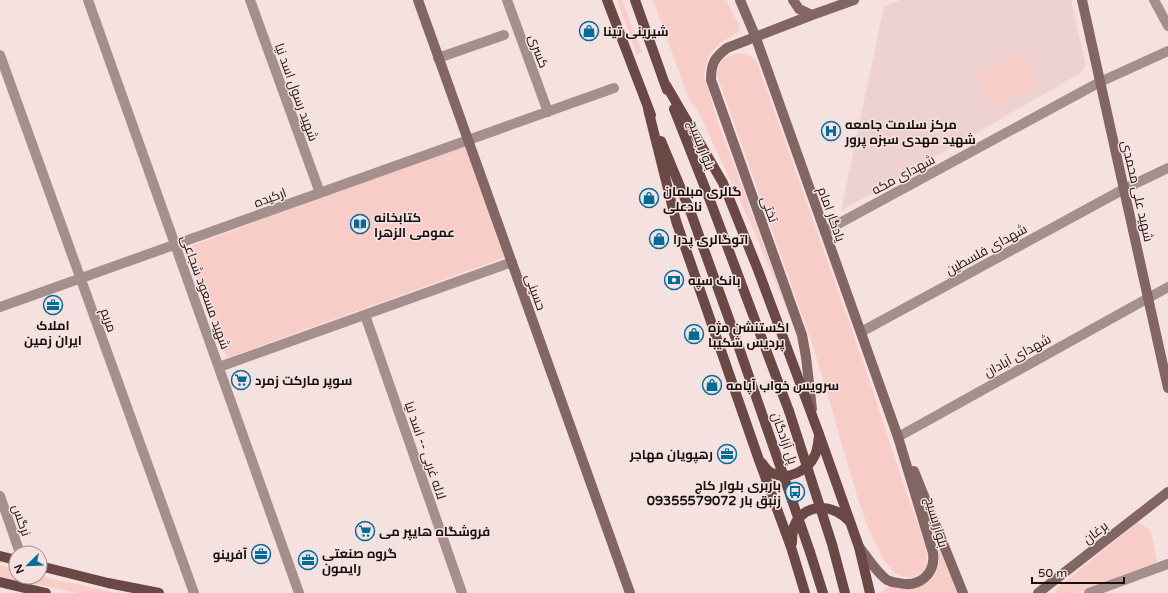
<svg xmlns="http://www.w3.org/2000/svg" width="1168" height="593" font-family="'Varela Round',Cairo,sans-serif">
	<rect width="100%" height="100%" fill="#f5e2e0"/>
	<path fill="#edd2cf" d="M901 0H1071L1086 66 1079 74 841 211 884 6Z"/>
	<path fill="#f8ccc7" d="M617 0H622L642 52 637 55Z
		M653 0H726L740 27 737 33 720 43 709 55 706 64 704 76 718 122 794 327 755 233 697 109 690 102Z
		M739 53C748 54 754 56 758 65L865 367 901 477 925 545 927 556 928 566 921 573 913 578 904 577 894 573 884 560 869 530 859 502 814 349 717 75C718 60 726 57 739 53Z
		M1024 53 1037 86 992 106 975 72Z
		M465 145 506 257 227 358 185 248Z
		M915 482 958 593H881L890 585C904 589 919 592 930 580 934 576 938 571 939 564 941 546 922 501 915 482Z
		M1138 522 1151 531 1157 562 1077 593H1057L1055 590Z
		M0 565 16 570V577L40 576 116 593H78L0 577Z"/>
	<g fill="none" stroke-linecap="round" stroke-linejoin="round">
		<path stroke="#a48f8d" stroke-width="10" d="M88 0 299 593
			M250 0 320 193
			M507 0 548 112
			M1154 0 1168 26
			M0 55 194 593
			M438 58 504 35
			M825 231 1100 82 1168 51
			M0 307 614 88
			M365 315 462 593
			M861 332 1124 189 1168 168
			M219 367 512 262
			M898 437 1168 287
			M0 496 20 553
			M1089 593 1168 564"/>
		<path stroke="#826663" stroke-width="10" d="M418 0 630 593
			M740 0 756 38 898 437 933 553C936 574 919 588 899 583 895 583 891 582 887 580 876 572 868 558 859 547
			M793 0 799 9 812 15 854 0
			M1082 0 1168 388
			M812 409 806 357 802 335 711 80C711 64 714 58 727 48L812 15
			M914 471 963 593
			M1038 593 1168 492"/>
		<path stroke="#6a4845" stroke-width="10" d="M607 0 651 115
			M635 0 667 90
			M666 85 723 183 758 270 819 434 853 530 859 547 870 593
			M648 109 676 221 759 460 791 547 805 593
			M674 109 711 203 789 411
			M661 141 691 213 703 247
			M762 463C764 466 767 470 770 472 787 482 808 471 815 455 818 449 818 442 819 436
			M792 543C792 536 792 529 796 522 809 502 834 505 849 521
			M810 552 823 593
			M0 556 16 560
			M40 566 108 583 159 593
			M0 582 46 593"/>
		<path stroke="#6a4845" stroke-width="10" d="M703 247 729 319 810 552
			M789 411 832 544 845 593"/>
	</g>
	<defs>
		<symbol id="shop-ring" viewBox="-11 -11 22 22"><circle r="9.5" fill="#f5e2e0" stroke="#006c99" stroke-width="1.5"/><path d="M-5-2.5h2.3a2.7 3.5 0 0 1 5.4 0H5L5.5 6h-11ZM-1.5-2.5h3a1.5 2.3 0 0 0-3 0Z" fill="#006c99"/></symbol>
		<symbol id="hospital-ring" viewBox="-11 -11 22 22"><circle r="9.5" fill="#f5e2e0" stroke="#006c99" stroke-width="1.5"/><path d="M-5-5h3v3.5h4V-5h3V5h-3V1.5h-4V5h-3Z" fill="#006c99"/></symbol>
		<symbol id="library-ring" viewBox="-11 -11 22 22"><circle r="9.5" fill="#f5e2e0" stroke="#006c99" stroke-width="1.5"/><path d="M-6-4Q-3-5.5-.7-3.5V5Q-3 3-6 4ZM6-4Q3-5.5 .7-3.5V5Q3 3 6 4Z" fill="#006c99"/></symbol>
		<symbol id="bank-ring" viewBox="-11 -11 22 22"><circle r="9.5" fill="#f5e2e0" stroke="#006c99" stroke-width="1.5"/><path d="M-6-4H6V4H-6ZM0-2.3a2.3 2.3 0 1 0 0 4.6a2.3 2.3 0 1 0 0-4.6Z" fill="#006c99"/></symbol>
		<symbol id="office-ring" viewBox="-11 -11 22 22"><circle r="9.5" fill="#f5e2e0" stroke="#006c99" stroke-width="1.5"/><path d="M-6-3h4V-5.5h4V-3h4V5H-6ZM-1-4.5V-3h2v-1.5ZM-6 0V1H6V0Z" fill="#006c99"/></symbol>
		<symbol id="supermarket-ring" viewBox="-11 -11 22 22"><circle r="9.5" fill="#f5e2e0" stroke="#006c99" stroke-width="1.5"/><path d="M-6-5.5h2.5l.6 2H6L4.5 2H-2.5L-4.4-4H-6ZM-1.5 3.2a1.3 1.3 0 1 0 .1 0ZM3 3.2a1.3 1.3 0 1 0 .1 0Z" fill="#006c99"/></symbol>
		<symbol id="bus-ring" viewBox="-11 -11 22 22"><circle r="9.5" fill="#f5e2e0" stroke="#006c99" stroke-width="1.5"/><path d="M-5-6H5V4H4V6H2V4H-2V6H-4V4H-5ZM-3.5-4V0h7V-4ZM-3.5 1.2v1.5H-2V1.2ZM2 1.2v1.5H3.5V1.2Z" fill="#006c99"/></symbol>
	</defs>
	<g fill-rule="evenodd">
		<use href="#shop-ring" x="578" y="20" width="22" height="22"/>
		<use href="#hospital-ring" x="820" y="120" width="22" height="22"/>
		<use href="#shop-ring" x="638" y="187" width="22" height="22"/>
		<use href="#library-ring" x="349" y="213" width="22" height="22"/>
		<use href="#shop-ring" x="648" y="228" width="22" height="22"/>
		<use href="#bank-ring" x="663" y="269" width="22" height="22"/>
		<use href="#office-ring" x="42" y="294" width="22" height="22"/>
		<use href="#shop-ring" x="683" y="323" width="22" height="22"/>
		<use href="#supermarket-ring" x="230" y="369" width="22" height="22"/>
		<use href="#shop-ring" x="701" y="374" width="22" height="22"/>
		<use href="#office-ring" x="716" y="443" width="22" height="22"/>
		<use href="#bus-ring" x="784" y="481" width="22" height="22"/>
		<use href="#supermarket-ring" x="354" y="520" width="22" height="22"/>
		<use href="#office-ring" x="250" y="543" width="22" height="22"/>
		<use href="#office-ring" x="297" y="549" width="22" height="22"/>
	</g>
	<g text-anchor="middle" stroke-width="3" stroke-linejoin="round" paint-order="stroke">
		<g font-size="13" font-weight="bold" fill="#16100f" stroke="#f5e2e0" text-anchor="start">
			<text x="603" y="36">شیرینی تینا</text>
			<text x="845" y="129">مرکز سلامت جامعه<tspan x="845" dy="15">شهید مهدی سبزه پرور</tspan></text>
			<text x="663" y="196">گالری مبلمان<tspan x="663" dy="15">نادعلی</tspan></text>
			<text x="374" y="222">کتابخانه<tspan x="374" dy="15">عمومی الزهرا</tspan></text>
			<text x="673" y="244">اتوگالری پدرا</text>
			<text x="688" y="285">بانک سپه</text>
			<text x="53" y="330" text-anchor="middle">املاک<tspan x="53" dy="15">ایران زمین</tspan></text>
			<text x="708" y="332">اکستنشن مژه<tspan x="708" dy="15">پردیس شکیبا</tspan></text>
			<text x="255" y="385">سوپر مارکت زمرد</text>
			<text x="726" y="390">سرویس خواب آپامه</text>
			<text x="713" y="459" text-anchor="end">رهپویان مهاجر</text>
			<text x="781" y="490" text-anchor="end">باربری بلوار کاج<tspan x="781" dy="15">زنبق بار 09355579072</tspan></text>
			<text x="379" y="536">فروشگاه هایپر می</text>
			<text x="322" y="558">گروه صنعتی<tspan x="322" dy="15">رایمون</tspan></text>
			<text x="247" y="559" text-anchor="end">آفرینو</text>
		</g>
		<g font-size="13" fill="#16100f" stroke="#f5e2e0">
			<text transform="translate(539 51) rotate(70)" y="5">کسری</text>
			<text transform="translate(297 92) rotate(70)" y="5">شهید رسول اسد نیا</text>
			<text transform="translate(702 145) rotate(69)" y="5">بلوار بسیج</text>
			<text transform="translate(903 174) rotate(-28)" y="5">شهدای مکه</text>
			<text transform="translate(1138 191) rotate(77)" y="5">شهید علی محمدی</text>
			<text transform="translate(270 197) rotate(-20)" y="5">ارکیده</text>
			<text transform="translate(770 209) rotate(70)" y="5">تختی</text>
			<text transform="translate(832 214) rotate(70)" y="5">یادگار امام</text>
			<text transform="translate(986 249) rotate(-29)" y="5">شهدای فلسطین</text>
			<text transform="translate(206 292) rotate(70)" y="5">شهید مسعود شجاعی</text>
			<text transform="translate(536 292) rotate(70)" y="5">حسینی</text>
			<text transform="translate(109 320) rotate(70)" y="5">مریم</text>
			<text transform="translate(1017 355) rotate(-29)" y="5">شهدای آبادان</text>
			<text transform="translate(785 438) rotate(71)" y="5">پل آزادگان</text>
			<text transform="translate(426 450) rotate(71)" y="5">لاله غربی -- اسد نیا</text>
			<text transform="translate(22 520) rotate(71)" y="5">نرگس</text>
			<text transform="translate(937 522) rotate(74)" y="5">بلوار بسیج</text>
			<text transform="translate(1095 532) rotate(-38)" y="5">برغان</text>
		</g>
	</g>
	<g transform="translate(28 565) rotate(247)"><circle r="19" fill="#f5e2e0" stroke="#9c8e8c"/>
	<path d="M0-3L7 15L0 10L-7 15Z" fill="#006c99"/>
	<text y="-6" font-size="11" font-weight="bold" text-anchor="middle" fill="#16100f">N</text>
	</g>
	<path d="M1032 577v6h92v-6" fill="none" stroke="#16100f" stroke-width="2"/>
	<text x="1038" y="577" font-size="12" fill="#16100f" stroke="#f5e2e0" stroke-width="3" paint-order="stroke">50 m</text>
</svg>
